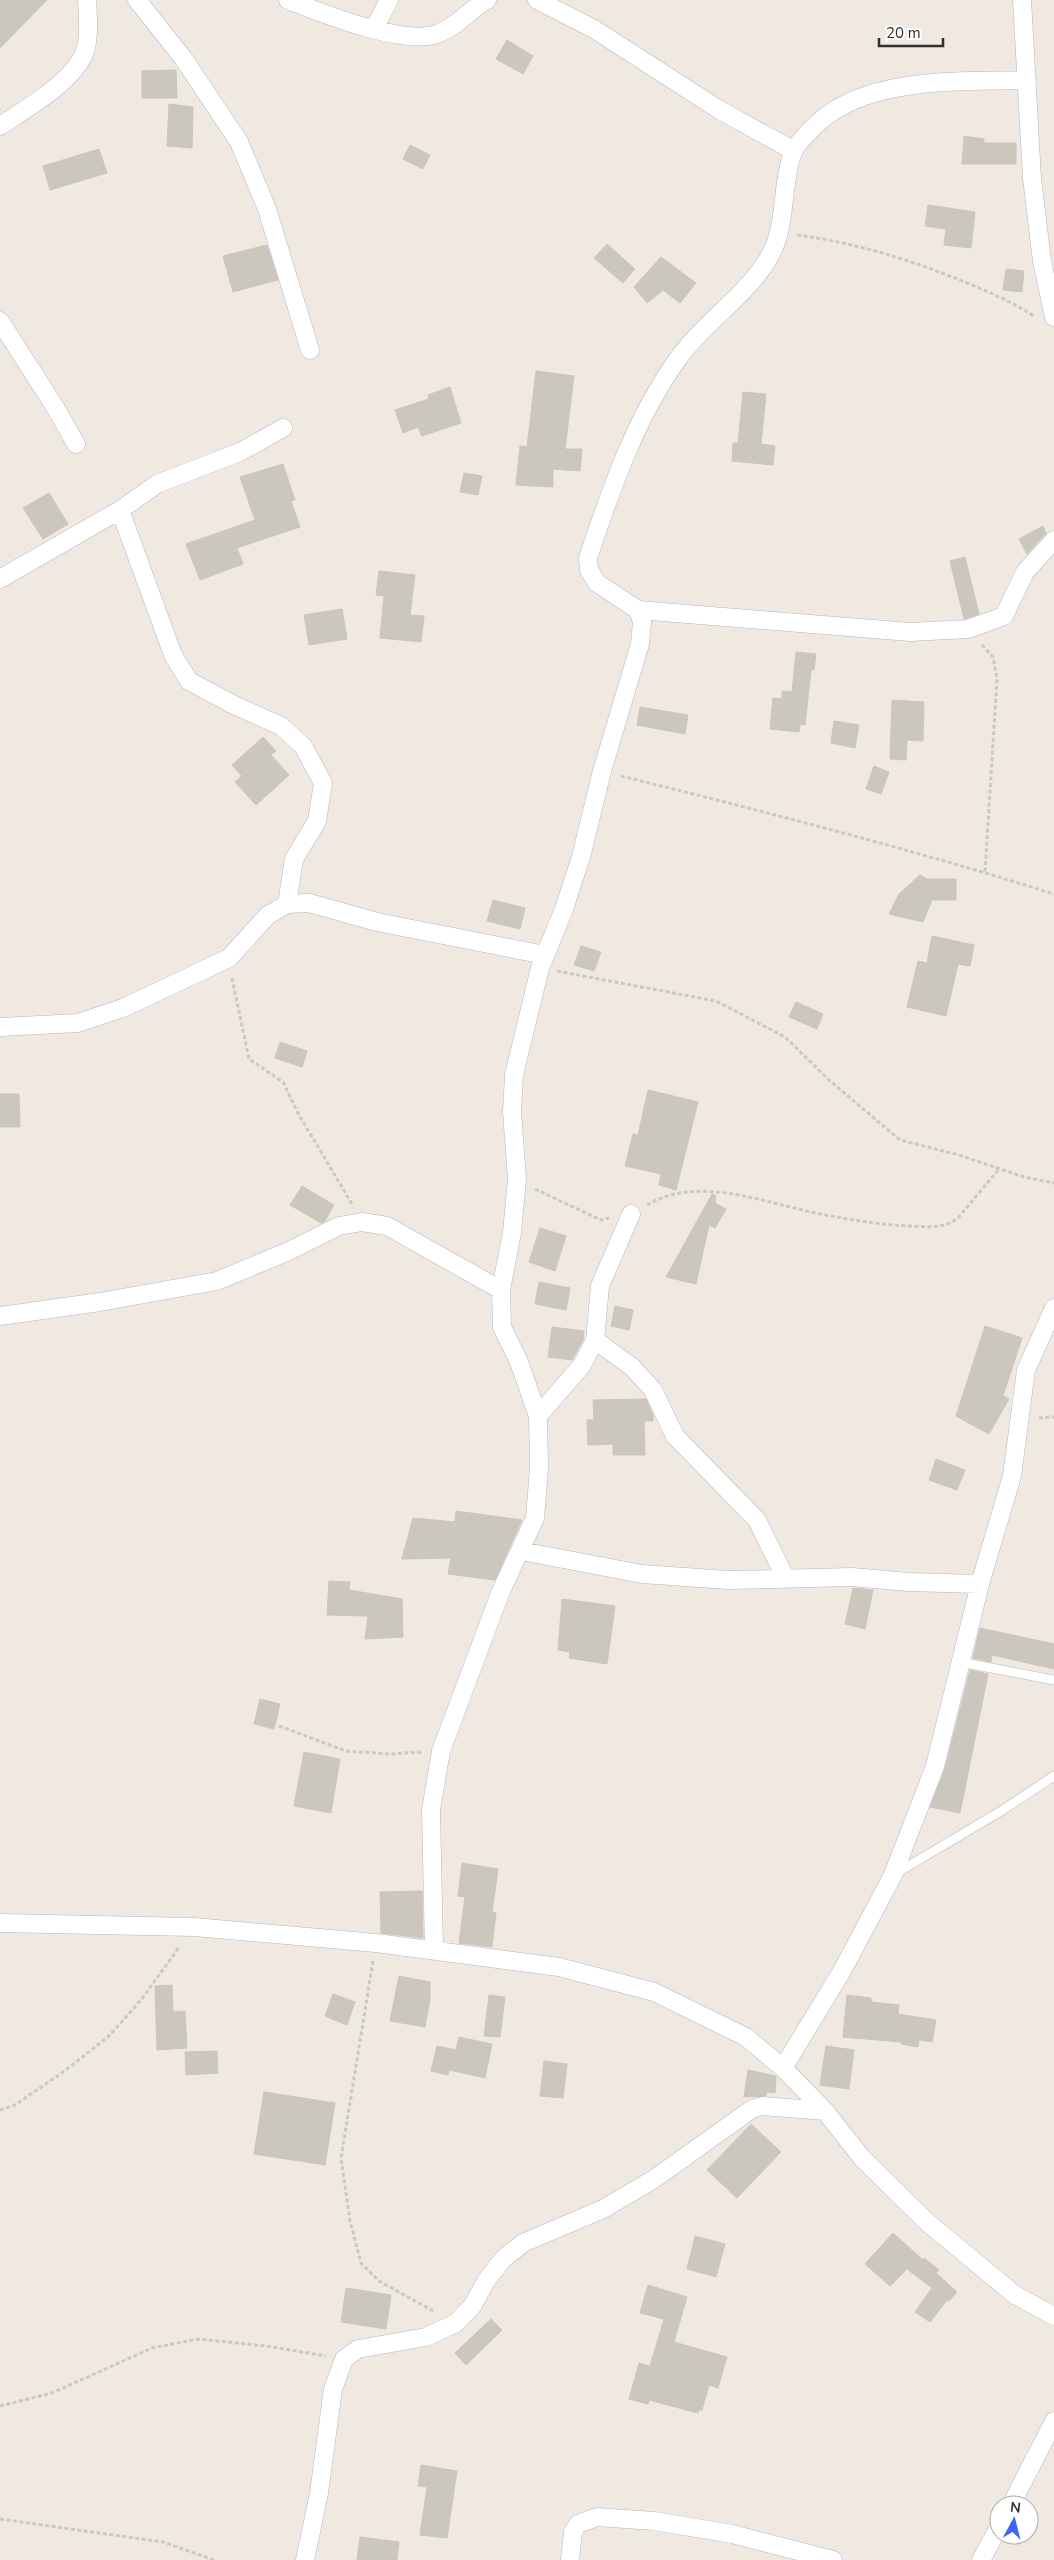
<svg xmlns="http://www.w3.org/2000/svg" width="1054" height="2560" font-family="'Nunito Sans',sans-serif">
	<rect width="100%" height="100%" fill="#efe9e1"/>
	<path fill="#cbc7bf" stroke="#cbc5ba" d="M0 0H47L0 48Z
		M507 40 533 56 523 74 496 59Z
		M176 70 177 98H142V71Z
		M169 104 193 107 192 148 167 146Z
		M964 136 984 139V143H1016V164H962Z
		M410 145 430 155 423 169 403 159Z
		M99 149 107 173 50 190 43 166Z
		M928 205 975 212 971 248 944 245 946 229 925 226Z
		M607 244 635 269 623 283 594 258Z
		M267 245 278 280 233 292 223 256Z
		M661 257 696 283 680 303 663 290 647 303 634 287Z
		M1006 269 1024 271 1022 292 1003 290Z
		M536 371 574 376 565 449H582L580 471 553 469V487L516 485 520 446 527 447Z
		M450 387 461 423 422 436 418 427 403 433 395 410 429 399 428 395Z
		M743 392 766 394 761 444 775 446 773 465 732 461 733 443H738Z
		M283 464 295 500 291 501 300 527 237 548 243 564 200 580 186 544 255 520 240 477Z
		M464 473 482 476 478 495 460 492Z
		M49 493 68 524 43 539 23 508Z
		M1043 526 1046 533 1027 554 1019 539Z
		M965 557 979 614 964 619 950 561Z
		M379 571 415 575 410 615 424 616 421 642 380 638 384 596 376 595Z
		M342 609 347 639 309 645 304 615Z
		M796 652 816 654 814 670H811L805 725 800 724 799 732 770 729 773 698 782 699V691L792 692Z
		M892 700 924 702 923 741 907 740 906 760 890 759Z
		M640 707 688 715 685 734 637 725Z
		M834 721 859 725 855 748 831 743Z
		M263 737 276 751 271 755 289 775 256 805 235 782 242 776 232 765Z
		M874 766 889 772 881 794 866 789Z
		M920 875 927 879H956V900H932L923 922 889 914 899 894Z
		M493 900 525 908 520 929 487 921Z
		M932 936 974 945 970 966 958 964 946 1016 907 1007 918 961 927 963Z
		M581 946 601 952 594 971 574 965Z
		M796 1002 823 1014 817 1029 789 1017Z
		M280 1042 307 1051 302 1067 275 1058Z
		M648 1090 698 1102 676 1190 659 1185 661 1174 625 1166 633 1134 638 1135Z
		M0 1094H19L20 1127H0Z
		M302 1186 334 1205 325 1221 321 1223 290 1205Z
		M712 1194 716 1196 715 1203 726 1209 715 1228 709 1225 696 1284 666 1277Z
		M540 1228 566 1236 555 1271 529 1262Z
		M539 1282 570 1288 566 1310 535 1304Z
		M615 1306 633 1310 629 1330 611 1326Z
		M985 1326 1022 1338 1003 1396 1009 1399 989 1434 956 1416Z
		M552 1327 584 1331 583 1340 572 1360 548 1357Z
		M646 1399 653 1415V1421H644L645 1455H613V1444L588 1445 587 1420H594L593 1400Z
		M936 1459 965 1470 957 1490 929 1480Z
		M456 1511 522 1520 495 1580 448 1574 451 1558 402 1559 413 1518 455 1522Z
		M329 1581 350 1582 349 1590 402 1599 403 1637 365 1639 368 1616 327 1615Z
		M853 1588 873 1590 865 1629 845 1624Z
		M562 1599 615 1606 607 1664 569 1658 570 1652 558 1650Z
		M980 1628 1054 1644V1669L992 1655 991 1662 973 1658Z
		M970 1670 988 1674 960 1813 930 1807 945 1769Z
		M260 1699 280 1704 274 1729 254 1724Z
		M304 1752 340 1759 331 1813 294 1806Z
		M462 1863 498 1869 492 1912 496 1913 492 1947 459 1943 465 1897 458 1896Z
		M422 1891 423 1938 381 1933 380 1892Z
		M399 1976 430 1982V1999L425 2027 390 2021Z
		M172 1985 173 2012 185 2011 187 2048 157 2050 155 1986Z
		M333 1994 355 2002 347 2025 325 2016Z
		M489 1995 505 1997 500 2037 484 2036Z
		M847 1995 871 1998V2002L899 2005 898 2014 936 2020 932 2042 919 2040 918 2047 901 2044V2042L843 2037Z
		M459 2037 492 2044 485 2078 449 2070 448 2075 431 2071 437 2046 456 2050Z
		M826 2046 854 2050 849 2089 820 2085Z
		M217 2051 218 2073 186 2075 185 2052Z
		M544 2061 567 2064 563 2098 540 2096Z
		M748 2070 776 2076 775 2093 767 2092 766 2096 744 2097Z
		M264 2092 335 2103 325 2165 254 2154Z
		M751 2124 781 2152 737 2198 707 2170Z
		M893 2233 923 2260 924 2258 939 2270 936 2273 957 2292 949 2301 947 2300 930 2322 915 2312 932 2288 907 2269 890 2286 865 2264Z
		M695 2236 725 2244 716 2277 687 2269Z
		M648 2285 687 2297 674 2342 727 2357 718 2388 709 2385 702 2410H699L698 2413 649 2400 648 2404 629 2399 639 2363 650 2366 664 2319 640 2313Z
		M346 2288 391 2295 386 2329 341 2322Z
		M491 2319 502 2330 466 2365 455 2353Z
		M421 2465 457 2471 447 2538 420 2535 427 2487 418 2486Z
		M360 2537 399 2542 397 2560H357Z"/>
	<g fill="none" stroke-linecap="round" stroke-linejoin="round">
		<defs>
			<path id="lane" d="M960 1662 1054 1680
				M895 1874 1001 1811 1054 1776"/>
			<path id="street" d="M137 0 183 58 239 142 267 209 310 350
				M288 0C322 13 403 46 437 34 457 27 469 10 487 0
				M537 0 594 29 718 109 794 151
				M1022 0 1032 178 1042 261 1054 317
				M374 29 389 0
				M0 126C26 109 71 83 84 54 90 39 88 16 87 0
				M0 321 55 407 76 444
				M120 510 173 655 189 681 234 705 281 726 303 746 323 783 317 821 294 859 287 904
				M0 579 120 510 157 484 240 452 283 428
				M638 610 910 632 968 629 1004 616 1025 572 1054 540
				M0 1027 78 1023 123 1008 229 958 268 915 287 904 309 903 377 922 545 955
				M0 1316 100 1302 217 1281 289 1251 339 1226 362 1222 387 1226 501 1290
				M595 1340 632 1367 653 1390 675 1436 757 1520 785 1577
				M538 1416 582 1365 595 1340 600 1286 631 1214
				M521 1551 642 1574 728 1580 852 1577 908 1582 980 1584
				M0 1923 194 1927 376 1943 559 1967 654 1992 746 2037 783 2068 825 2111 862 2158 927 2222 1015 2295 1054 2316
				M434 1950 431 1810 441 1751 501 1591 535 1518 539 1468 538 1416 519 1362 502 1327 501 1290 512 1232 517 1179 512 1112 514 1075 540 968 564 909 581 857 602 771 640 644 642 622 638 610 597 583 589 570 588 558C611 489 637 414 680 356 708 318 750 294 772 252 787 221 781 184 793 152 797 143 812 128 820 121 871 76 963 82 1027 80
				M783 2068 842 1971 893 1875 935 1766 980 1584 1012 1476 1026 1370 1054 1308
				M1011 2505 1054 2421
				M305 2560 319 2493 333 2389 344 2359 358 2349 426 2337 456 2323 473 2305 486 2281 503 2259 523 2243 603 2209 654 2179 752 2109 762 2106 825 2111
				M570 2560 573 2532 578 2524 597 2517 654 2521 732 2534 833 2560
				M981 2560 999 2527"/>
		</defs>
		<use href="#lane" stroke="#b4b7c1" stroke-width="10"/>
		<use href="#street" stroke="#b4b7c1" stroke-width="19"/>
		<path stroke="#c9c9c9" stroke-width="3" stroke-dasharray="4 2.5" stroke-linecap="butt" d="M797 235C856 243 912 260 967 283 991 293 1013 302 1035 317
			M982 645 993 657 997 679 985 872
			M621 776C766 812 911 849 1054 894
			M557 971 716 1001 785 1037 830 1081 900 1140 959 1155 1024 1177 1054 1183
			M232 978 249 1059 283 1082 299 1115 352 1204
			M535 1189 601 1220 609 1218
			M647 1205C699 1174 767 1204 821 1214 851 1220 881 1225 911 1226 928 1227 944 1229 958 1218L999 1169
			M1039 1418 1054 1417
			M279 1726 346 1751 390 1754 422 1752
			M373 1961 341 2158 350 2221 361 2263 379 2281 435 2312
			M0 2110 15 2105 66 2070 109 2036 141 2000 180 1946
			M0 2406 52 2393 152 2348 198 2339 266 2346 326 2356
			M0 2519 163 2542 214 2560"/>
		<use href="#lane" stroke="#fff" stroke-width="9"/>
		<use href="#street" stroke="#fff" stroke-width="18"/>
	</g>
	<g transform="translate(1014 2520) rotate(7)"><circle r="24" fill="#ffffff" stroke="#ababab"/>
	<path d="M0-4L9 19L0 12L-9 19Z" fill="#4264fb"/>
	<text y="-8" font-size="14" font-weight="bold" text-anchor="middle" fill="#2e2e2e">N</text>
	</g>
	<path d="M879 38v8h64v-8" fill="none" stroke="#2e2e2e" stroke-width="2.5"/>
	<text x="886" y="38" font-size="15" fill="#2e2e2e" stroke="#ffffff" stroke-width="4" paint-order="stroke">20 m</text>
</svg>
